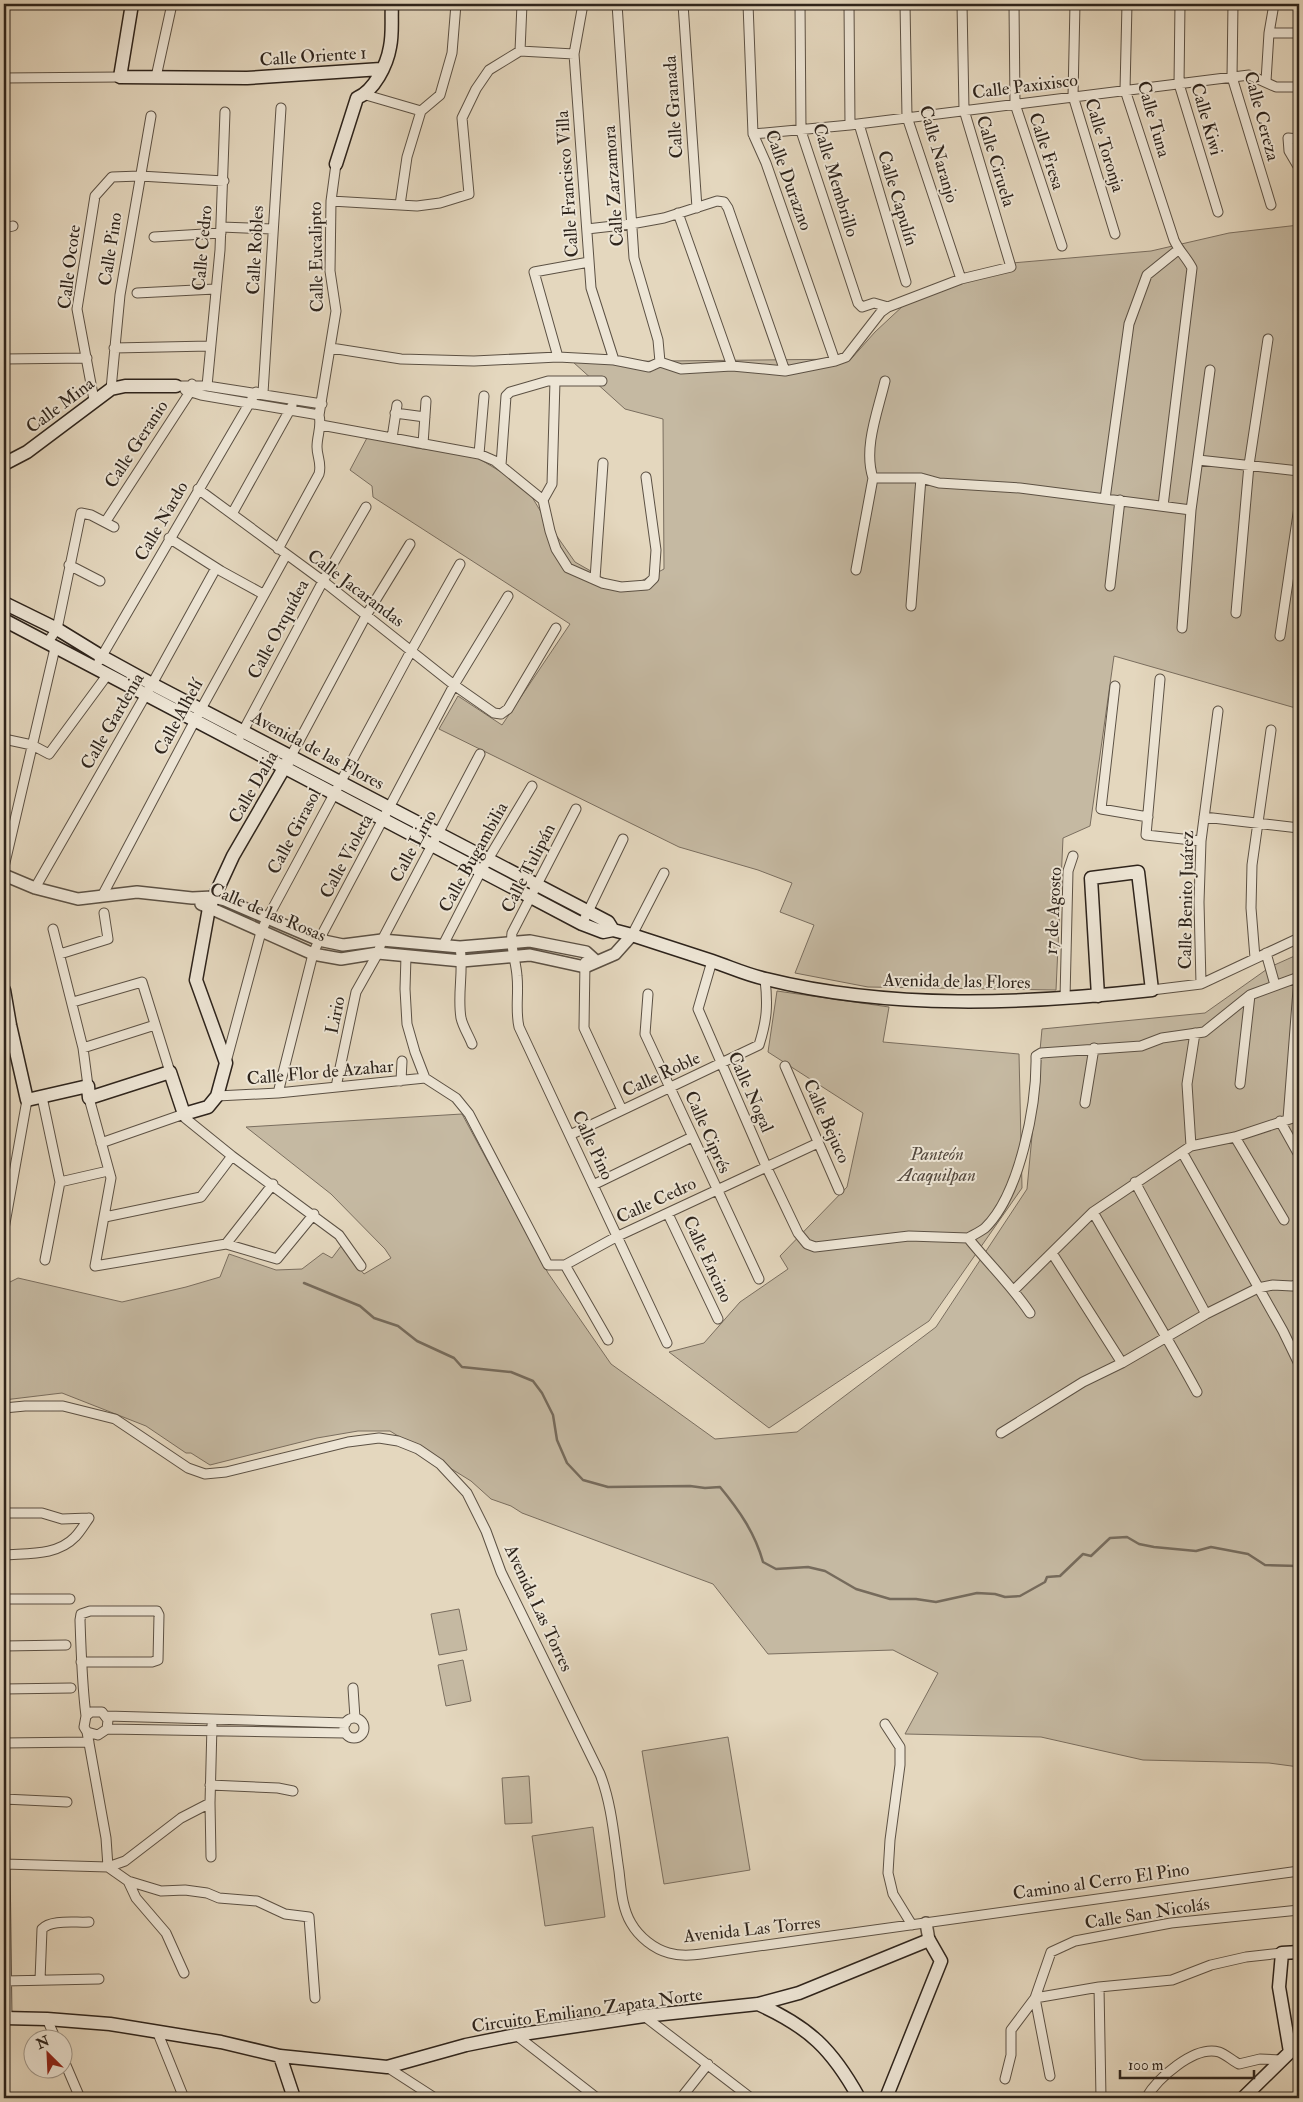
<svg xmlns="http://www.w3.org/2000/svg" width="1303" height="2102" font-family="'IM FELL Double Pica',serif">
	<rect width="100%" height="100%" fill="#e4d7be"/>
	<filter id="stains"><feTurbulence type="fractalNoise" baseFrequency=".004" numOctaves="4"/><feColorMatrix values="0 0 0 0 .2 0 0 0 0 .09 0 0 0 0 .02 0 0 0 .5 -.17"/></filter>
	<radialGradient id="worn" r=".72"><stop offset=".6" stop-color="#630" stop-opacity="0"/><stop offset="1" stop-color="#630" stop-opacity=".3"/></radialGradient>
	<path fill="#c5b9a2" stroke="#7a6e5f" d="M1299 225V709L1114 656 1090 826 1063 838 1056 990 868 987 795 973 814 925 780 912 792 883 758 870 679 847 439 729 458 696 502 725 570 624 373 497 372 486 350 470 368 436 416 448 473 455 526 487 547 522 575 562 624 590 664 569 663 419 625 409 573 362 851 359 875 332 905 304 1012 263 1151 251 1229 233Z
		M1299 954V1767L1269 1763 1143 1760 1041 1737 905 1734 938 1673 893 1650 768 1654 713 1584 522 1513 511 1506 491 1499 471 1481 390 1431H358L317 1438 210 1465 191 1453H186L146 1426 62 1393 4 1400V1285L18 1278 122 1302 186 1287 220 1277 229 1254 276 1270 302 1269 323 1253 332 1258 341 1246 364 1274 391 1258 385 1249 331 1194 246 1127 462 1114 548 1273 611 1364 715 1439 797 1432 936 1327 1027 1189 1042 1029 1205 1013 1270 967Z
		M777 991 889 1007 883 1042 1019 1054 1022 1188 929 1321 769 1428 669 1352 704 1343 740 1302 788 1269 780 1256 847 1187 863 1113 768 1052Z
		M459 1609 467 1650 439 1655 431 1614Z
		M463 1660 471 1701 446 1706 438 1665Z
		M728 1737 750 1870 664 1884 642 1751Z
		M529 1776 532 1823 505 1824 502 1778Z
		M593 1827 605 1917 545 1926 532 1836Z"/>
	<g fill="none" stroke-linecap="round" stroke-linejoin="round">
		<path stroke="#766b5c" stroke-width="2.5" d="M304 1283 360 1306 374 1318 398 1326 417 1341 454 1358 462 1367 511 1372 533 1381 542 1393 553 1415 557 1440 567 1463 583 1480 608 1487 690 1486 705 1488 720 1487C739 1510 755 1533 763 1562L776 1569 808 1567 825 1571 856 1589 890 1599H916L936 1602 977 1593 995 1594 1005 1597 1020 1596 1045 1582 1047 1577 1060 1576 1083 1554 1091 1556 1110 1538 1127 1537 1139 1544 1154 1547 1196 1551 1211 1547 1248 1554 1265 1565 1298 1566 1299 1568"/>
		<defs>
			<path id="minor" d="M583 4 574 54 591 288 614 360
				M617 4 634 258 658 340 660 362
				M683 4 697 208
				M748 4 753 134 766 163 835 361
				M800 4 801 131 858 303 862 307 874 303 888 307
				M849 4 850 125
				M905 4 907 117 961 279
				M1014 4 1015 104 1062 246
				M1075 4 1073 96 1115 234
				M1127 4 1125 90 1174 240C1179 251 1187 258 1192 268L1163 506
				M1180 4 1179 84 1218 212
				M1233 4 1232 77 1271 205
				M1269 33H1299
				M520 51 522 4
				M156 77 172 4
				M4 78 120 77
				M1266 81 1269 33 1274 4
				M366 95 421 111
				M859 124 906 282
				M753 134 850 125 1249 75 1276 87H1299
				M1299 139 1288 138 1289 151 1299 168
				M331 201 417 206 440 203 469 194 462 118 476 89 489 70 520 51 574 54
				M400 205 407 157 421 111 440 95 452 53 456 4
				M678 213 732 366
				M221 227 272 229
				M4 228 13 226
				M587 229 631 224 664 218 717 201 724 202 728 208 785 371
				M154 237 221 233
				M137 293 215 289
				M114 348 210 346
				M331 348 401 359 474 361 558 357 614 360 649 367 660 362 681 369 732 366 785 371 835 361 846 357 881 312 888 307 961 279 1011 267 964 110 962 4
				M558 357 534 272 589 262
				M4 359 87 358
				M176 386H207L322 404
				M207 386 220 250 225 112
				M111 389 120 295 151 116
				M185 390 201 395 319 415
				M263 393 281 108
				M94 400 77 309 95 196 112 177 140 176 224 181
				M395 413 425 417
				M321 425 479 454 495 461 543 500 550 531 556 549 568 568 602 583 621 587 647 585 654 578 656 550 646 477
				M392 438 397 405
				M423 444 426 401
				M479 454 484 396
				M1198 460 1299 471
				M501 465 506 396 510 392 548 381H602
				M873 478H921L939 483 1020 488 1191 510
				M198 489 323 581 454 685 494 713 501 714 508 709 556 628
				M1105 499 1129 324 1147 275 1178 250
				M543 500 552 484 555 381
				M232 514 292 406
				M106 521 190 392 192 384
				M169 538 221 571 263 594
				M278 549 319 474C322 463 317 457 317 447 317 435 322 427 319 415L336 311 330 271 331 201 336 164
				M69 565 100 581
				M856 570 873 478C863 448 878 411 885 381
				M595 579 603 463
				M1110 586 1120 500
				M911 606 921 478
				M1236 613 1249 465 1268 339
				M1182 628 1191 510 1210 370
				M1280 636 1299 507
				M47 643 57 629 81 513 91 515 114 527
				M99 661 256 392
				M1160 679 1146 835 1201 841
				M1115 686 1101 809 1148 817
				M241 735 323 581 366 507
				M4 739 32 745 49 754 108 674
				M291 756 367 614 410 544
				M576 809 512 933C510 947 516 961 517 976 519 993 515 1010 519 1027L667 1343
				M1204 817 1299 828
				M4 867 55 648
				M35 888 152 684 216 568
				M102 896 201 709 286 555
				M582 924 623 839
				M53 929 83 1048 88 1086
				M632 935 664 873
				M443 945 481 871 532 786
				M460 947C464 971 457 994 461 1018 463 1027 469 1036 472 1044
				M1266 953 1275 985
				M60 954 108 939 104 913
				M406 956 405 989 407 1024 415 1052 425 1078 456 1098 469 1114 548 1265H565L616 1237 818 1143
				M1255 958 1251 908 1252 865 1271 730
				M712 961 698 1009 766 1166 798 1233 807 1244 815 1247 909 1236 968 1238
				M585 962 584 1028 622 1110
				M1201 984 1199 902 1201 841 1218 711
				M1152 990 1201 984 1299 938
				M648 994 645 1034 759 1279
				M1065 998 1068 871 1073 856
				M73 1002 142 982 170 1072
				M83 1048 155 1025
				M226 1062 261 932 267 919 411 651 460 564
				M785 1066 839 1190
				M401 1081 402 1061
				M1240 1084 1250 995
				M336 1087 356 992 378 953 382 940 480 754
				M278 1093 313 954 319 940 454 685 508 596
				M217 1096 278 1093 425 1078
				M42 1097 60 1182 45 1260
				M89 1098 111 1178 95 1266 226 1244 273 1184
				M1085 1103 1094 1048
				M1280 1121 1299 1155
				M570 1135 759 1045C767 1020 768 1005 765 979
				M1235 1137 1284 1220
				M101 1143 184 1114 185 1118 232 1156 339 1235 361 1266
				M1191 1146 1187 1084 1195 1033
				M1182 1152 1283 1331 1299 1364
				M60 1182 108 1171
				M1135 1182 1206 1314
				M593 1185 692 1137
				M1093 1212C1127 1272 1164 1331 1197 1392
				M668 1214 718 1319
				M105 1217 201 1197 232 1156
				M4 1229 27 1100
				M968 1238C973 1235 980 1232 985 1228 1020 1194 1037 1104 1036 1056L1041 1053 1141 1046 1162 1038 1204 1032 1250 995 1299 977 1288 1119
				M968 1238C988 1263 1012 1286 1030 1313
				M226 1244 277 1259 314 1214
				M1052 1253 1122 1363
				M565 1265 608 1340
				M1014 1290 1093 1212 1191 1146 1235 1137 1299 1116
				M4 1408 25 1406H63L115 1419 188 1468 205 1474 226 1472 348 1442 379 1438 398 1441 418 1449 440 1464 467 1493 486 1531 501 1572 600 1774C612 1805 614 1838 619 1871 621 1888 622 1908 631 1923 639 1937 654 1949 669 1953 686 1958 706 1953 723 1951L1299 1871
				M1001 1433 1083 1382 1122 1363 1206 1314 1258 1288 1273 1285 1292 1286 1299 1284
				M4 1513H42L62 1519 89 1518
				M4 1555C27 1553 57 1556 75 1537 80 1532 84 1525 89 1518
				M4 1599H70
				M4 1646 66 1645
				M81 1662H152L158 1660 159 1615 157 1611H90L81 1614 80 1620C81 1652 82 1684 86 1716
				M353 1688 355 1718
				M4 1689 71 1688
				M107 1716 346 1723
				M344 1728a10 10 0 1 1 20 0a10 10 0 1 1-20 0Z
				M885 1724 900 1747V1765L890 1840 888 1873 893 1894 912 1925
				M107 1729 108 1720 102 1712H91L86 1716 84 1727 87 1732 98 1735 107 1729 345 1733
				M87 1732 106 1838 108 1867 128 1881 161 1891 185 1890 207 1893 219 1898 257 1901 285 1914 309 1917 315 1998
				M4 1743 89 1742
				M4 1778 7 2018
				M210 1785 278 1788 293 1791
				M4 1799 67 1802
				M211 1857 210 1803 212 1725
				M4 1864 108 1867 125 1861 181 1818 210 1803
				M128 1881 136 1898 166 1933 184 1973
				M40 1980 42 1929C51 1919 76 1923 89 1922
				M4 1981 99 1979
				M1099 1987 1101 2098
				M1035 1998 1099 1987 1172 1980 1211 1965 1246 1957 1282 1953
				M1035 1998 1050 2076
				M644 2016 751 2098
				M47 2019 56 2040
				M157 2031 184 2098
				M516 2035 597 2098
				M62 2056 80 2098
				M387 2067 435 2098
				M1005 2079 1011 2055V2030L1035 1998 1051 1952 1075 1941 1171 1923 1299 1910
				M681 2098 708 2064
				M1146 2098C1157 2079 1194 2045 1219 2052 1225 2054 1233 2061 1239 2064L1260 2059 1281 2060"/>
			<path id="tertiary" d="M4 875 35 888 78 899 137 892 192 898 213 897 225 900 319 940 343 945 382 940 460 947 530 941 586 952 596 961
				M201 904 313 954 341 959 378 953 462 961 530 955 585 967 615 954 632 935
				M926 1923 929 1940"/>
			<path id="secondary" d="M132 4 120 77 247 78 381 69
				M336 164 357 98C374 91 387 65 390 47 393 33 391 18 392 4
				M4 464 27 452 111 389 125 386H176
				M4 603 57 629 101 656 152 684 608 922 613 930
				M4 620 582 924 603 932 613 930 632 935C659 944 685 952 712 961 730 967 747 975 766 979 891 1010 1025 1004 1152 990L1138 872 1091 878 1098 996
				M4 990 10 1025 27 1100 88 1086 89 1098 170 1072 184 1114 208 1107 217 1096 226 1063 196 980 209 908 233 856 291 756
				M758 2004C809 2027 832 2049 859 2098
				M4 2018 47 2019 110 2024 221 2042 280 2056 387 2067 466 2045 516 2035 644 2016 758 2004 799 1993 929 1940 941 1961 886 2098
				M280 2056 294 2098
				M1243 2098 1290 2052 1279 1987 1282 1953 1299 1952"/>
		</defs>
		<use href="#minor" stroke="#5c5144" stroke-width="11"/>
		<use href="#tertiary" stroke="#5c5144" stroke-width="14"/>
		<use href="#secondary" stroke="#2e241c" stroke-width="15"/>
		<use href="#minor" stroke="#ede5d5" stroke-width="9"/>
		<use href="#tertiary" stroke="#ede5d5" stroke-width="11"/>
		<use href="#secondary" stroke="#ede5d5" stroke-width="12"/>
	</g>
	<g text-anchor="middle" stroke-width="4" stroke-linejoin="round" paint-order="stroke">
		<g font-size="18" fill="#2e241c" stroke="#ede5d5">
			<text transform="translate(313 56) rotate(-4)" y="6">Calle Oriente 1</text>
			<text transform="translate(1025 86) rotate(-7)" y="6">Calle Paxixisco</text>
			<text transform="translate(673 107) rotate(-94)" y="6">Calle Granada</text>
			<text transform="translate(1262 116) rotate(75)" y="6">Calle Cereza</text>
			<text transform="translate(1154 119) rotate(74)" y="6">Calle Tuna</text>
			<text transform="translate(1207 119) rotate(74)" y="6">Calle Kiwi</text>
			<text transform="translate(1105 145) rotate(73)" y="6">Calle Toronja</text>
			<text transform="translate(1047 151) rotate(72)" y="6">Calle Fresa</text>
			<text transform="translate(939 154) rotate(74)" y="6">Calle Naranjo</text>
			<text transform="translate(996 161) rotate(73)" y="6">Calle Ciruela</text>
			<text transform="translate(789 180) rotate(70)" y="6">Calle Durazno</text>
			<text transform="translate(836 180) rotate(73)" y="6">Calle Membrillo</text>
			<text transform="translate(567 184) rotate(-94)" y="6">Calle Francisco Villa</text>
			<text transform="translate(613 186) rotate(-94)" y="6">Calle Zarzamora</text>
			<text transform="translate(898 198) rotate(73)" y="6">Calle Capulín</text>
			<text transform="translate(202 248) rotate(-85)" y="6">Calle Cedro</text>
			<text transform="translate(110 249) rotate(-81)" y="6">Calle Pino</text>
			<text transform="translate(255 250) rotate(-87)" y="6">Calle Robles</text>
			<text transform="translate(316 257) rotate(-91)" y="6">Calle Eucalipto</text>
			<text transform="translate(69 267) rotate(-83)" y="6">Calle Ocote</text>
			<text transform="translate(60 405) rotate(-37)" y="6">Calle Mina</text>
			<text transform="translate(136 444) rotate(-57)" y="6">Calle Geranio</text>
			<text transform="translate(161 521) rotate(-60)" y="6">Calle Nardo</text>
			<text transform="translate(356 588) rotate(37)" y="6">Calle Jacarandas</text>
			<text transform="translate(278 629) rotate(-62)" y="6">Calle Orquídea</text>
			<text transform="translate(178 717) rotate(-62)" y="6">Calle Alhelí</text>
			<text transform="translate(112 721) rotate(-60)" y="6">Calle Gardenia</text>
			<text transform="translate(318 750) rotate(28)" y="6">Avenida de las Flores</text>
			<text transform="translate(253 787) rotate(-60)" y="6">Calle Dalia</text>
			<text transform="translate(294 831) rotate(-62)" y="6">Calle Girasol</text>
			<text transform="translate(413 846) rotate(-62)" y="6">Calle Lirio</text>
			<text transform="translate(346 856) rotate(-62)" y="6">Calle Violeta</text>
			<text transform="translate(473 857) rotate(-61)" y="6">Calle Bugambilia</text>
			<text transform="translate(528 868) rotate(-63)" y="6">Calle Tulipán</text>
			<text transform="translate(1186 900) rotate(-89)" y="6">Calle Benito Juárez</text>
			<text transform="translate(1053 911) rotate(-87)" y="6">17 de Agosto</text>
			<text transform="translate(268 912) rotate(23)" y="6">Calle de las Rosas</text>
			<text transform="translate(957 981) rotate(1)" y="6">Avenida de las Flores</text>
			<text transform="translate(335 1015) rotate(-78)" y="6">Lirio</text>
			<text transform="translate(320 1072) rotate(-5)" y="6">Calle Flor de Azahar</text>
			<text transform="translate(661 1074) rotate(-25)" y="6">Calle Roble</text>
			<text transform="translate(751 1092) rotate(66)" y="6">Calle Nogal</text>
			<text transform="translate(827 1121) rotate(66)" y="6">Calle Bejuco</text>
			<text transform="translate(708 1132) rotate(66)" y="6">Calle Ciprés</text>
			<text transform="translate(593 1145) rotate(65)" y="6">Calle Pino</text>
			<text transform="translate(656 1200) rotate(-25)" y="6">Calle Cedro</text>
			<text transform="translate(708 1259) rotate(65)" y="6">Calle Encino</text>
			<text transform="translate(539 1608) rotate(65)" y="6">Avenida Las Torres</text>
			<text transform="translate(1101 1881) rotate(-8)" y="6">Camino al Cerro El Pino</text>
			<text transform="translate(1147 1913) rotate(-9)" y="6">Calle San Nicolás</text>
			<text transform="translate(752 1929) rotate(-6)" y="6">Avenida Las Torres</text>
			<text transform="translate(587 2010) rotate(-8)" y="6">Circuito Emiliano Zapata Norte</text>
		</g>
		<g font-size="18" font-style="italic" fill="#54493e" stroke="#ede5d5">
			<text x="937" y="1160">Panteón<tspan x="937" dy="21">Acaquilpan</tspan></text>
		</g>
	</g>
	<rect width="1303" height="2102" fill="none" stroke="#e4d7be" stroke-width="20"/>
	<rect x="5" y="5" width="1293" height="2092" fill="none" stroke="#2e241c" stroke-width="2.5"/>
	<rect x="10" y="10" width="1283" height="2082" fill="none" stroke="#2e241c"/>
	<g transform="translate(48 2054) rotate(336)"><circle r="24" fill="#ede5d5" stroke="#a1988b"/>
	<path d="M0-4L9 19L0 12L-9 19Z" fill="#8f2418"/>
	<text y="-8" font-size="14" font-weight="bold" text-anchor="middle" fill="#2e241c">N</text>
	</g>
	<path d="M1120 2070v8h134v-8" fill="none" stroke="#2e241c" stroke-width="2.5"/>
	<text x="1128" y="2070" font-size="15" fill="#2e241c" stroke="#ede5d5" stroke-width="4" paint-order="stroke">100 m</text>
	<rect width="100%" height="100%" filter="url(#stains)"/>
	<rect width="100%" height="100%" fill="url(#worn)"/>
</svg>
